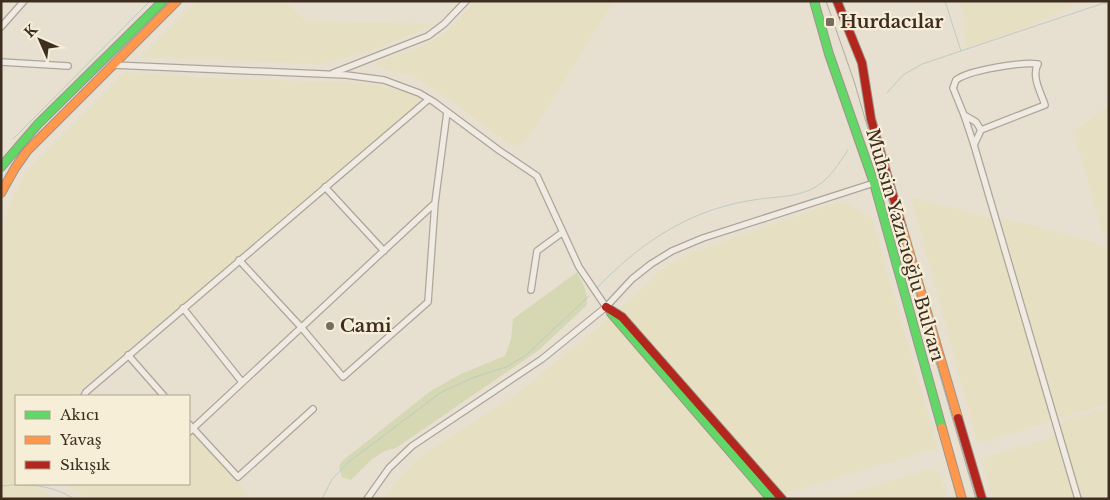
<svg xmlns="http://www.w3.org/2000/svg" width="1110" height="500" font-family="'Libre Baskerville',serif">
	<rect width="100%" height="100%" fill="#e7e0d1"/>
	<path fill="#e6dfc2" d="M198 1H285L304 20 435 24 374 50 321 64 140 57Z
		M475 1H614L529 137 519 145H510L450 100 413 76 377 67 375 65 376 62 412 51 439 37 448 30Z
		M959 1H1082L1023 29 966 48 963 12Z
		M125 72 209 78 363 83 382 86 407 92 417 96 420 102 419 106 77 393 79 396H16V484H29L59 499H1V241L6 213 18 186 27 171Z
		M1109 105V234L1102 232 1074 132Z
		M911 197 990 218 995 221 1055 416 1051 421 978 444Z
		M835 203 849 204 872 219 938 448 767 499H384L405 471 422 455 509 399 529 384 592 333 639 292 652 278 667 266 690 253Z
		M1000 218 1037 226 1109 247V403L1062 418 1058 415Z
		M1109 407V499H993L982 458 1057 436 1060 432 1061 424 1066 420Z
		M192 432 236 480 247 494V499H90L63 484H189V435Z
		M933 468 939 472 948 499H830Z"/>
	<path fill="#d6d7b3" d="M577 272C582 283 590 294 586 306L539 350 396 448 385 451 372 459 351 480 342 477 339 467 342 461 432 390 461 374 505 356 511 339 513 319Z"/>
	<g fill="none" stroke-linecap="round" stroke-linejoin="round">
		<path stroke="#bcccc2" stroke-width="1" d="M945 1 961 51
			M887 93 903 75 922 64 1104 3 1109 5
			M13 139 150 1
			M596 289C628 255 666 226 712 210 727 205 744 201 760 199 784 196 806 197 825 180 834 172 841 160 848 150
			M1 486C25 483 54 485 74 499
			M322 499 332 479 350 461 440 393 472 378 506 367 525 356 589 296"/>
		<defs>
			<path id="street" d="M1 27 24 1
				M1 62 68 66
				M113 65 346 75 384 80 419 93 434 102 500 151 537 176 579 267 606 307
				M333 73 428 36 444 24 466 1
				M964 115 976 122 981 130
				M974 145 981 130 1045 105C1041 93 1031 76 1038 64 1021 62 969 70 956 80L953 88 964 115 974 145 1078 499
				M325 187 384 251
				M239 260 301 327 343 377 428 302 435 203 447 112
				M531 290 537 251 563 232
				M183 308 242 382
				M128 355 164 396
				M84 396 86 392 429 99
				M189 424 238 477 313 409
				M189 432 435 203
				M367 499 389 468 412 446 542 359 606 307 632 279 651 264 672 251 703 238 874 183"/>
			<path id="fast" d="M814 1 829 54 874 183 942 428
				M1 167 38 124 163 1
				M611 313 771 499"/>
			<path id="slow" d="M1 193 15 168 27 151 177 1
				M902 227 958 418
				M942 428 962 499"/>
			<path id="jam" d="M837 1 862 63 871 119 902 227
				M606 307 622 317 782 499
				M958 418 982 499"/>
		</defs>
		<use href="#street" stroke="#ada599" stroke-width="8"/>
		<use href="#fast" stroke="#9c958a" stroke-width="10"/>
		<use href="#slow" stroke="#9c958a" stroke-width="10"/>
		<use href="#jam" stroke="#9c958a" stroke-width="10"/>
		<use href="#street" stroke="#efebe3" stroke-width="5.5"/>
		<use href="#fast" stroke="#63d668" stroke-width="8"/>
		<use href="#slow" stroke="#ff974d" stroke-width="8"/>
		<use href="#jam" stroke="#b3261e" stroke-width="8"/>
		<path stroke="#afaaa2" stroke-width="1" d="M826 1 854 81 976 499"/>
	</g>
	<g fill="#786c5e" stroke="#f7eed8" stroke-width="2">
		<rect x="825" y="17" width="10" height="10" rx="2.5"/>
		<circle cx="330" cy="326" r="5"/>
	</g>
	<g text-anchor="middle" stroke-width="4.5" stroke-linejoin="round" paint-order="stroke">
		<g font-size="18" font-weight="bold" fill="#3d2e20" stroke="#f7eed8" text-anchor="start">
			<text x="840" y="28">Hurdacılar</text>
			<text x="340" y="332">Cami</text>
		</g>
		<g font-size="18" fill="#3d2e20" stroke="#f7eed8">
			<text transform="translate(905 245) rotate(74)" y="6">Muhsin Yazıcıoğlu Bulvarı</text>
		</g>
	</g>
	<rect width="1110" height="500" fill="none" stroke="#3d2e20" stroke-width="5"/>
	<rect x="15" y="395" width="175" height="90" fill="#f7eed8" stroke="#ada18e"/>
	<rect x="25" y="411" width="25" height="8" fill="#63d668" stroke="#ada18e"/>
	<text x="60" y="420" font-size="15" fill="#3d2e20">Akıcı</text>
	<rect x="25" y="436" width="25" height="8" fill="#ff974d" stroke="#ada18e"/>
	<text x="60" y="445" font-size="15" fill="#3d2e20">Yavaş</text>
	<rect x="25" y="461" width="25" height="8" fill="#b3261e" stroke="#ada18e"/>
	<text x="60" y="470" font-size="15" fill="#3d2e20">Sıkışık</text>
	<g transform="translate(40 40) rotate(315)" stroke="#f7eed8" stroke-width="4" paint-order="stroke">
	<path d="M0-4L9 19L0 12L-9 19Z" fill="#3d2e20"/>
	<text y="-8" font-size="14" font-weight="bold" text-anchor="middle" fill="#3d2e20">K</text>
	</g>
</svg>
